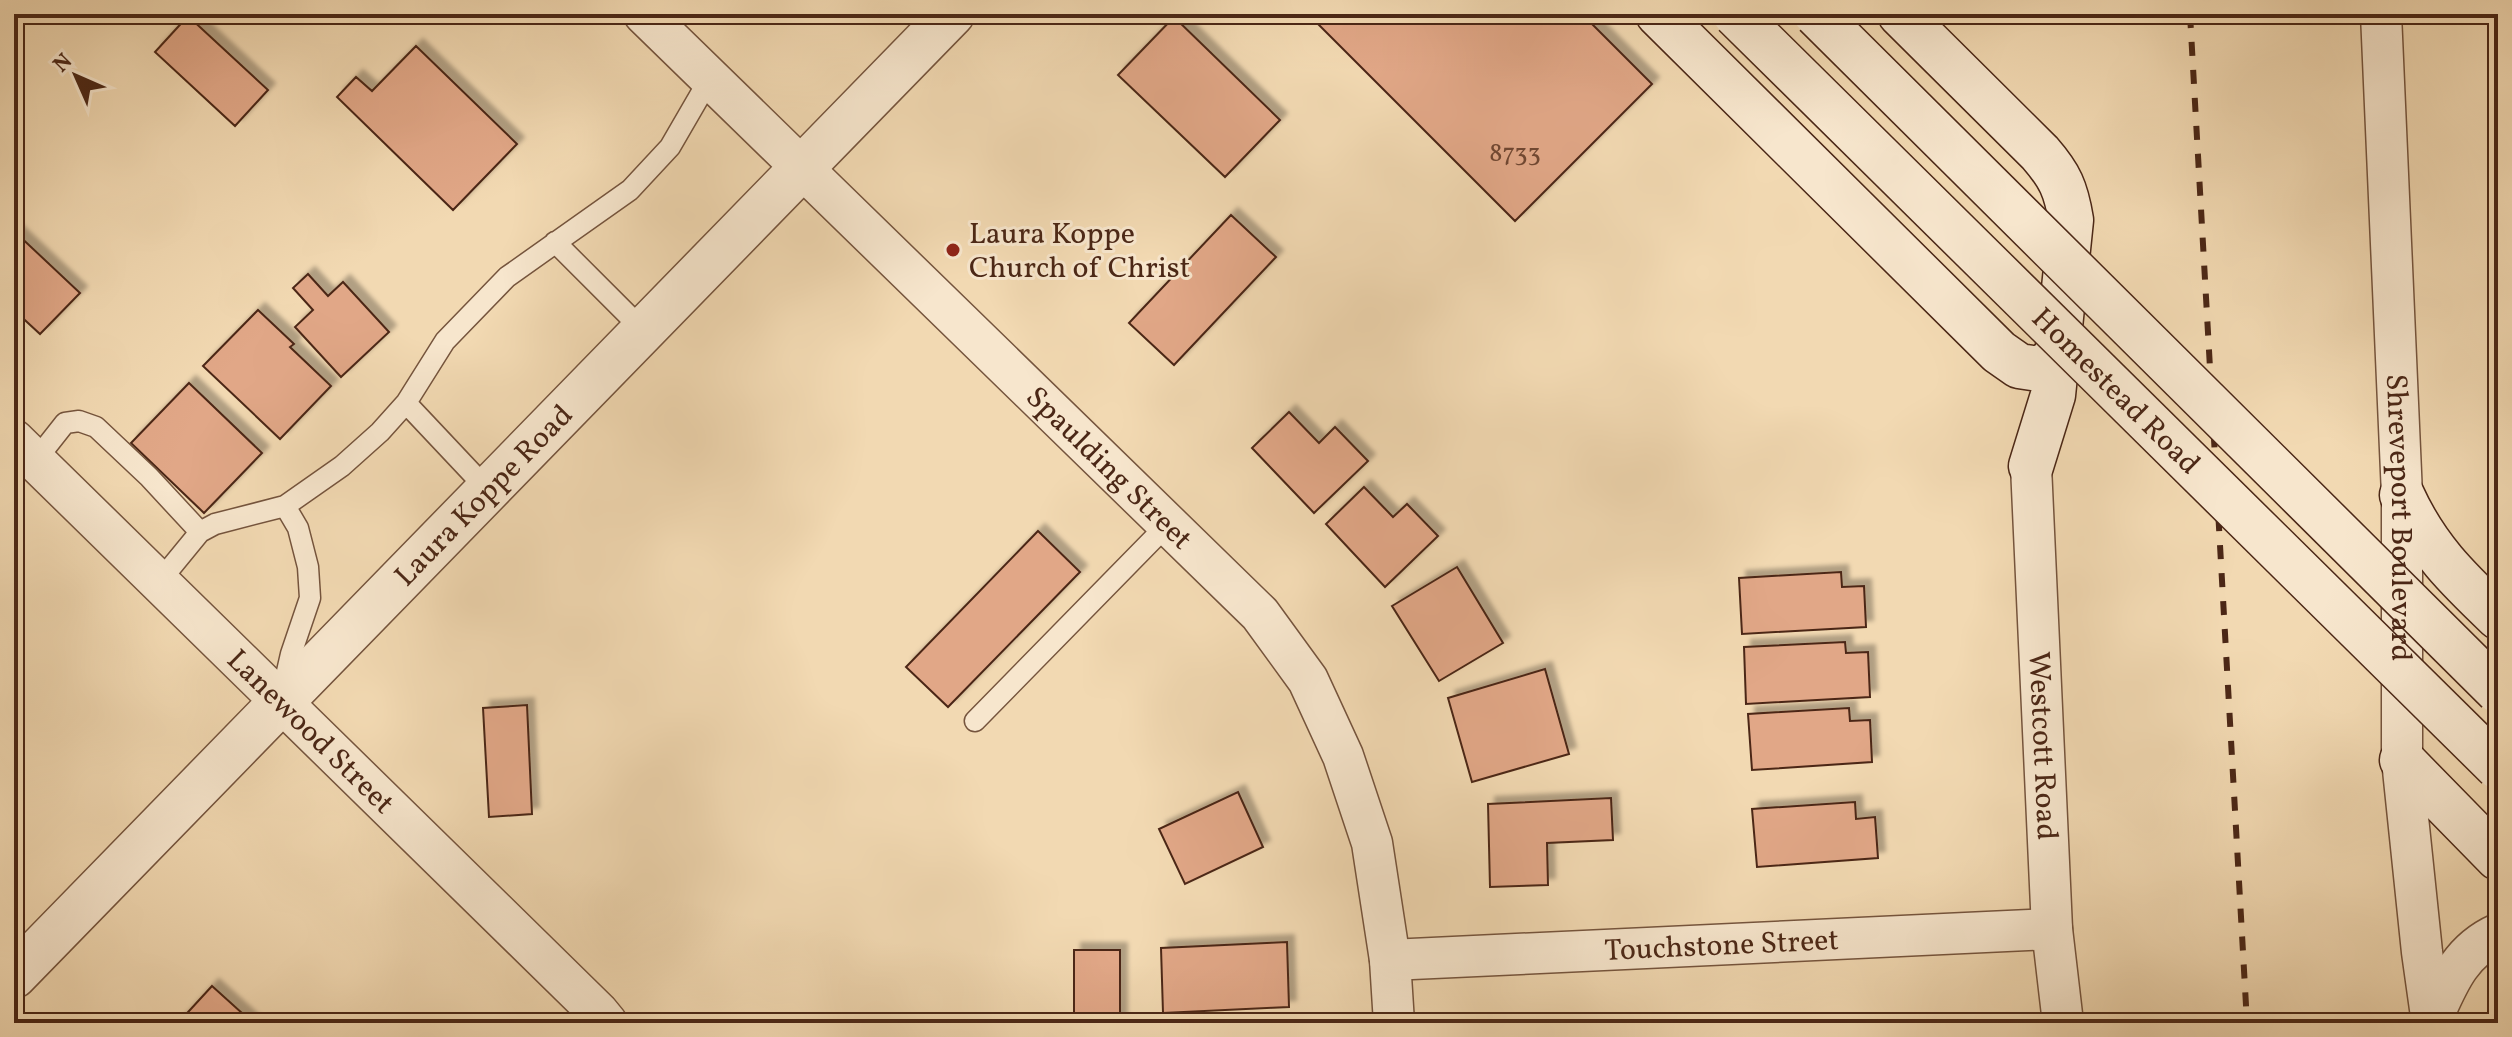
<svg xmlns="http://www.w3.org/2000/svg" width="2512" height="1037" font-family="Vollkorn,serif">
	<defs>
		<filter id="shadow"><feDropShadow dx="7" dy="-7" stdDeviation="2" flood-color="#0004"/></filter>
	</defs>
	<rect width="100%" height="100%" fill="#f2d9b2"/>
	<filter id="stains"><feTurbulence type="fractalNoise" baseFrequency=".0025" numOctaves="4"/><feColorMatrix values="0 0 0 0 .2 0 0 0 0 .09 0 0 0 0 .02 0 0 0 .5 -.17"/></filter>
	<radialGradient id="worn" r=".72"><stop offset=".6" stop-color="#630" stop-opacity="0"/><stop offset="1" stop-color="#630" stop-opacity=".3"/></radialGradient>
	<path fill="#e1a787" stroke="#4b2716" stroke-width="2" filter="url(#shadow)" d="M1308 14H1582L1652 84 1515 221Z
		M188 16 268 90 235 126 155 52Z
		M1174 17 1280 120 1225 177 1118 75Z
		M416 46 517 144 453 210 337 97 356 77 372 91Z
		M1231 215 1276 257 1174 365 1129 323Z
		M14 231 80 293 40 334 14 310Z
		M308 274 328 296 343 282 389 332 341 377 295 327 313 310 293 288Z
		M258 310 294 344 290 347 331 386 280 439 203 366Z
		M189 383 262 453 204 513 131 443Z
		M1289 412 1319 443 1335 427 1368 461 1314 513 1252 448Z
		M1364 487 1393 517 1407 504 1438 536 1385 587 1326 524Z
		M1038 531 1080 572 948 707 906 667Z
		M1457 567 1503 643 1439 681 1392 606Z
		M1841 572 1842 587 1864 586 1866 627 1742 634 1739 578Z
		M1845 642 1846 653 1868 652 1870 697 1746 704 1744 647Z
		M1545 669 1569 754 1472 782 1448 698Z
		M527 705 532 814 489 817 483 708Z
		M1849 708 1850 721 1870 720 1872 762 1752 770 1748 714Z
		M1238 792 1263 847 1185 884 1159 829Z
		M1611 798 1613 840 1547 843 1548 885 1490 887 1488 804Z
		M1855 802 1856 819 1875 817 1878 858 1757 867 1752 809Z
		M1287 942 1289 1007 1163 1013 1161 948Z
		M1074 950H1120V1023H1074Z
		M212 986 253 1023H178Z"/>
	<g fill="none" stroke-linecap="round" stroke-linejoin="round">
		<defs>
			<path id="service" d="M555 242 643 330
				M406 403 487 489
				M35 461 65 423 79 421 96 427 149 477 200 532
				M159 582 200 532 215 524 285 506 342 466 380 432 406 403 445 341 507 277 630 190 670 147 710 78
				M283 689 291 654 310 598 308 567 298 528 285 506
				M975 721 1168 524"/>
			<g id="minor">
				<path id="s1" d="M644 14 1260 614 1308 680 1343 756 1372 843 1390 960 1394 1023"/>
				<path id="s2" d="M2381 14 2402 495V760L2422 952 2432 1023"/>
				<path id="s3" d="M14 440 598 1012 607 1023"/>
				<path id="s4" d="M2031 466 2052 929 2063 1023"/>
				<path id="s5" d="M1390 960 2052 929"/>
				<path d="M2432 1019C2448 983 2460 951 2498 934"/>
			</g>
			<g id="tertiary">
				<path id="s6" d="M14 976 952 14"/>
			</g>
			<path id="secondary" d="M1658 14 1999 352 2019 366 2039 369 2057 358
				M1900 14 2040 153C2060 176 2066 189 2071 220L2053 395 2031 466
				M2402 495C2426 548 2457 578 2498 617
				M2402 760 2498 858"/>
		</defs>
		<use href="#service" stroke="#75543d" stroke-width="23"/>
		<use href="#minor" stroke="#75543d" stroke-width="43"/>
		<use href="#tertiary" stroke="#75543d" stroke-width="47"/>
		<use href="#secondary" stroke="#4b2716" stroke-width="47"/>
		<use href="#service" stroke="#f7e6cd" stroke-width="20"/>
		<use href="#minor" stroke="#f7e6cd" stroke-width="40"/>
		<use href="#tertiary" stroke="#f7e6cd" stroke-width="44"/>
		<use href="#secondary" stroke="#f7e6cd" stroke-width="44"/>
		<path stroke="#4b2716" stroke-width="6" stroke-dasharray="14 14" stroke-linecap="butt" d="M2190 14 2247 1023"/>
		<defs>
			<g id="secondary-bridge">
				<path id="s7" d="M1735 14 2498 767"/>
				<path d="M1816 14 2498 691"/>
			</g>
		</defs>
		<use href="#secondary-bridge" stroke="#4b2716" stroke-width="47" stroke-linecap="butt"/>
		<use href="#secondary-bridge" stroke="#f7e6cd" stroke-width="44"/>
	</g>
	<circle fill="#8f2418" stroke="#f7e6cd" stroke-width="3" cx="953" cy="250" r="8"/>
	<g text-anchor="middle" stroke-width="6" stroke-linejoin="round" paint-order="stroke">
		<g font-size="26" fill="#704732">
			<text x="1515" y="161">8733</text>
		</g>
		<g font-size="30" fill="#4b2716" stroke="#f7e6cd" text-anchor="start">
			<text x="969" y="243">Laura Koppe<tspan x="969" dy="34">Church of Christ</tspan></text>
		</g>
		<g font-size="30" fill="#4b2716" stroke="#f7e6cd">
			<text dy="10" stroke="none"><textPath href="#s7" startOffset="536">Homestead Road</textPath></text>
			<text dy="10" stroke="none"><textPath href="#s1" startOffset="650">Spaulding Street</textPath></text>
			<text dy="10" stroke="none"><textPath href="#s6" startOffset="672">Laura Koppe Road</textPath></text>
			<text dy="10" stroke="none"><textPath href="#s2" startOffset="504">Shreveport Boulevard</textPath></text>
			<text dy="10" stroke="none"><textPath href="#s3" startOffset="416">Lanewood Street</textPath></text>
			<text dy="10" stroke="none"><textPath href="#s4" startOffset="280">Westcott Road</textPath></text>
			<text dy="10" stroke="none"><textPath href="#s5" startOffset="332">Touchstone Street</textPath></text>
		</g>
	</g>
	<rect width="2512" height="1037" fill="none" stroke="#f2d9b2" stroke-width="48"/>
	<rect x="16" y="16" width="2480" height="1005" fill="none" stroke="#4b2716" stroke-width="4"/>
	<rect x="24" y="24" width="2464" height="989" fill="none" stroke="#4b2716" stroke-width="2"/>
	<g transform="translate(76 76) rotate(315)" stroke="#f7e6cd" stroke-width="6" paint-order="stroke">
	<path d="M0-6L14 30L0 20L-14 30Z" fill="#4b2716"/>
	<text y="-12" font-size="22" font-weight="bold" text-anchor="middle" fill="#4b2716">N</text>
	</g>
	<rect width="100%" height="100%" filter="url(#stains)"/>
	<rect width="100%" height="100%" fill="url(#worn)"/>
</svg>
